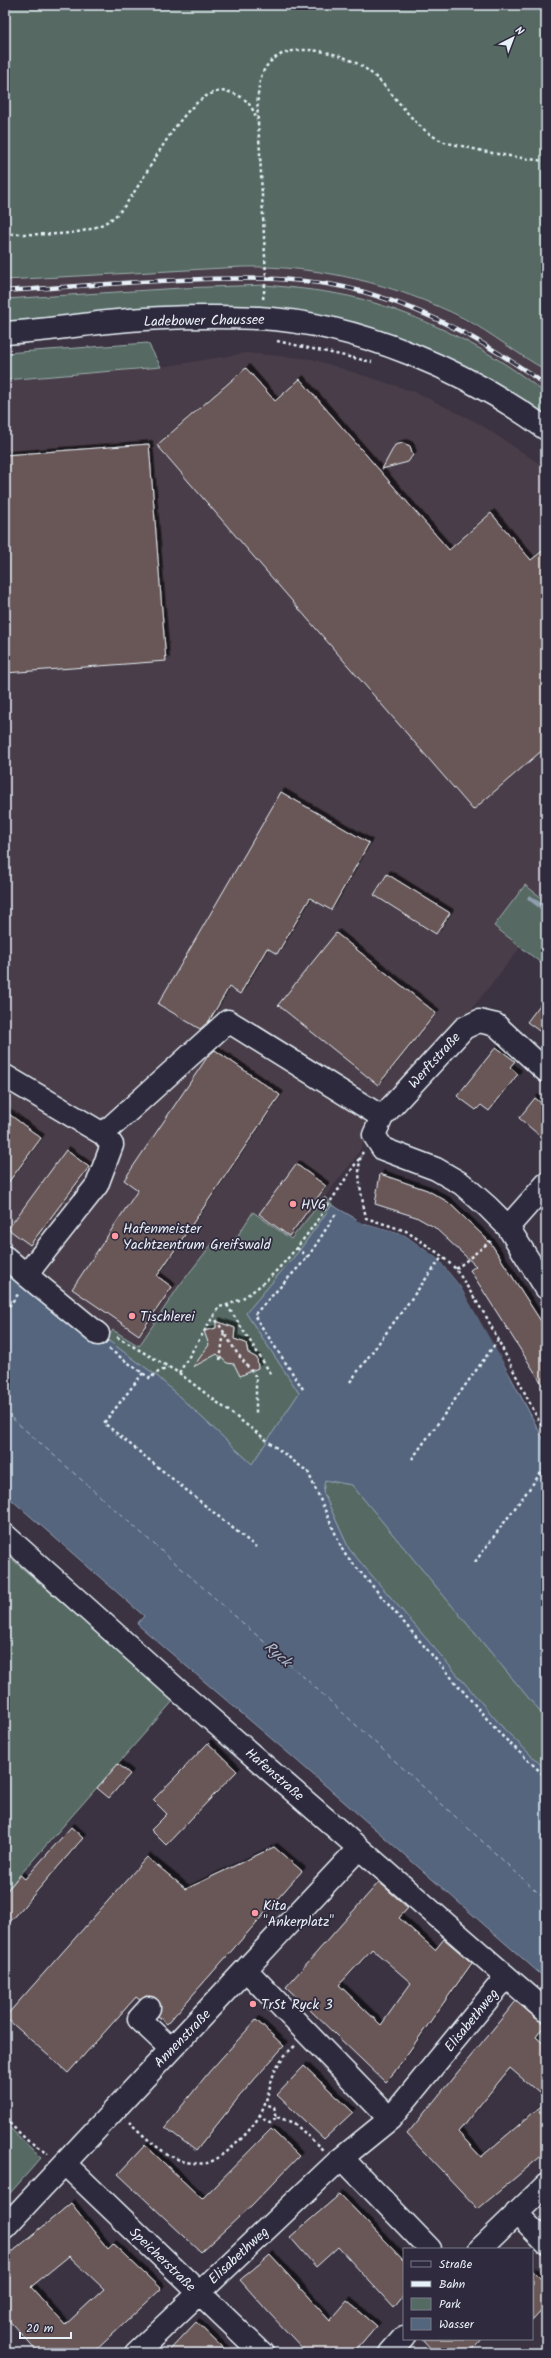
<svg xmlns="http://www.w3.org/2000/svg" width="551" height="2358" font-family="Kalam,sans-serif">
	<defs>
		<filter id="shadow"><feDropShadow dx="3.5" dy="-3.5" stdDeviation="0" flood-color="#0009"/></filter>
	</defs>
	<rect width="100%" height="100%" fill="#3b3342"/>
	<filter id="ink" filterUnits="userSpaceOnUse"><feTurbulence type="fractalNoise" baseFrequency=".025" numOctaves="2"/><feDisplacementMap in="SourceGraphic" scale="8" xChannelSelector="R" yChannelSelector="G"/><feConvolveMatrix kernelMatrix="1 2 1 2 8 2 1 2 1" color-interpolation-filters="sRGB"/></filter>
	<g filter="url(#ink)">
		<path fill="#493e48" d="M266 266 318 271 366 281 426 301 500 339 546 370V394L489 355 419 319 361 299 316 290 265 285 181 288 5 299V280L180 268Z
			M246 353 312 359 415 392 478 423 546 468V901L525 885 494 926 520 948 466 1016 373 1124 356 1157 291 1240 253 1213 229 1249 215 1240 179 1286 139 1346 113 1330 100 1347 5 1269V380L161 367Z"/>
		<path fill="#566a64" stroke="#9faeae" d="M5 5H546V370C518 355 492 333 463 318 395 284 319 265 242 267L5 280Z
			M265 285C297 288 330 291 361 299 426 317 494 351 546 394V420L365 328 328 317 210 306 153 308 5 325V299L181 288Z
			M148 343 161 367 5 380V353Z
			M525 885 546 901V967L494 926Z
			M325 1197 332 1205 299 1251 246 1313 299 1393 252 1464 157 1376 106 1339 113 1330 139 1346 179 1286 215 1240 229 1249 253 1212 291 1239Z
			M325 1480 352 1485 546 1719V1770L504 1729 349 1549 323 1492Z
			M5 1553 174 1700 5 1892Z
			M5 2123 41 2158 5 2199Z"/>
		<path fill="#54657e" stroke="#8f9daf" d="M332 1205 365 1224 405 1235 438 1259 460 1286 494 1345 546 1444V1719L352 1485 325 1480 323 1492 349 1549 504 1729 546 1770V1979L294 1758 137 1624 144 1616 5 1494V1269L100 1346 106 1339 157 1376 252 1464 299 1393 246 1313 299 1251Z"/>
		<path fill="#3b3342" d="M357 1218 406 1233 439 1258 462 1285 527 1405 460 1286 438 1259 405 1235 365 1224 356 1220Z"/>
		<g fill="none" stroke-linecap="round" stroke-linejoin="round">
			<path stroke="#8f9daf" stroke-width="5" d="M530 898 546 910"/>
			<path stroke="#adb9c7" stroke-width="1" stroke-dasharray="5 4" stroke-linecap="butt" d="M5 1412 306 1679 546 1900"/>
		</g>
		<path fill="#695757" stroke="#e8f1f8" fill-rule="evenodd" filter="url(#shadow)" d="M246 368 275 401 300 379 449 550 491 513 531 560 546 548V747L473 810 157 445Z
			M403 443 410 446 413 455 408 462 382 469 395 445Z
			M149 444 166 661 5 673V455Z
			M281 792 369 843 331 910 310 898 277 954 267 948 240 994 229 987 209 1021 200 1029 158 1004Z
			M387 874 450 913 436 934 374 895Z
			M336 933 436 1013 378 1085 278 1005Z
			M546 997V1036L527 1022Z
			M496 1047 515 1061 510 1067 518 1074 489 1111 481 1105 476 1110 457 1096Z
			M215 1050 280 1095 157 1276 172 1287 139 1335 72 1289 138 1190 124 1180 208 1056Z
			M535 1098 546 1107V1141L519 1118Z
			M5 1111 41 1138 5 1187Z
			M66 1150 89 1167 30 1245 8 1229Z
			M296 1164 326 1186 289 1236 259 1214Z
			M380 1174 427 1190 448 1202 490 1242 546 1329V1390L470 1270 476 1266 434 1227 416 1217 375 1204Z
			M216 1321 235 1328 234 1339 246 1343 248 1353 257 1358 258 1368 240 1376 234 1364 227 1363 217 1354 193 1367 209 1345 204 1331 216 1328Z
			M208 1743 237 1771 166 1845 151 1830 167 1814 153 1800Z
			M118 1764 130 1774 109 1798 97 1788Z
			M71 1827 83 1838 5 1928V1893L20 1875 25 1879Z
			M274 1847 302 1871 167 2024 158 2016 161 2005 157 1999 146 1996 140 2000 136 1997 68 2073 5 2017 147 1857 186 1889Z
			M379 1882 408 1908 399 1918 435 1950 444 1939 472 1963 393 2074 385 2082 286 1987ZM372 1949 411 1983 381 2025 339 1985Z
			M516 2001 538 2020 546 2023 536 2037 546 2046V2099L510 2068 458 2132 481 2157 546 2102V2152L478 2209 407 2134Z
			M256 2020 284 2046 239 2097 196 2151 165 2127 209 2072Z
			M304 2066 353 2112 324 2139 277 2095Z
			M271 2129 299 2156 252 2205 201 2252 118 2174 145 2145 202 2199Z
			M340 2194 404 2261V2295L394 2308 338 2247 316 2267 290 2237Z
			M71 2203 108 2249 113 2244 161 2289 93 2353H38L5 2316V2258ZM69 2256 104 2289 65 2325 31 2287Z
			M270 2255 330 2321 347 2301 377 2326 354 2353H307L270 2314 240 2280Z
			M532 2270 546 2284V2306L532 2321Z
			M196 2322 228 2353H167Z
			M422 2339H482L470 2353H435Z"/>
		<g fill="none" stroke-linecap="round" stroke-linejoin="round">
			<defs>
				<path id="minor" d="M5 333C39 331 73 326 107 322 157 317 209 316 259 318 357 323 468 371 546 429
					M546 1071 496 1025 479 1021 464 1028 382 1117 374 1135 383 1149 436 1169 462 1184 488 1207 508 1227 546 1288
					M5 1076 103 1134 112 1145 97 1185 26 1275 98 1334
					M103 1134 228 1021 382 1117
					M508 1227 546 1184
					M5 1257 26 1275
					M5 1535 181 1693 546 2011
					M247 1971 390 2119
					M149 2008 139 2019 171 2049
					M342 2158 430 2249
					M65 2164 262 2353
					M516 2213 546 2243
					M5 2227 359 1848
					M480 2249 546 2185
					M136 2353 337 2162 390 2119 506 1977
					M390 2353 404 2337"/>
			</defs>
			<use href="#minor" stroke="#e8f1f8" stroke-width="25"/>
			<path stroke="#e8f1f8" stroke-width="2.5" stroke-dasharray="3 3" stroke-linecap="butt" d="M5 234C39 233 85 240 114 217 145 192 185 76 232 93 247 98 252 106 257 120
				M263 299 266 278C264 236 262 195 260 154 259 131 255 104 260 81 270 37 330 48 358 64 392 83 407 125 442 141 449 144 458 145 466 147 493 154 519 158 546 161
				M277 341 372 362
				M541 448 546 451
				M363 1152C354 1166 363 1202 366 1218L406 1231 438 1253 456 1269 487 1318 546 1435
				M297 1248 308 1257
				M456 1269 493 1239
				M227 1305 271 1374
				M5 1311 19 1293
				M213 1315 237 1353 256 1377V1413
				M117 1337 179 1373 219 1307C275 1297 330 1200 361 1156
				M109 1349 151 1379 154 1374 168 1368
				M220 1360 224 1332
				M143 1373 104 1423 256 1547
				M179 1373 308 1472 344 1553 500 1734 546 1777
				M350 1382 442 1257
				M303 1389 254 1315 308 1257 337 1212
				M412 1459 498 1340
				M475 1562 546 1466
				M542 1643 546 1638
				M259 2114 265 2120 270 2122 277 2117 274 2107 265 2104
				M277 2117 294 2123 323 2150
				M5 2119 28 2141 48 2153
				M129 2122C144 2136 165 2157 186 2162 190 2163 202 2164 207 2163 227 2157 259 2124 265 2104 273 2079 272 2064 295 2046"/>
			<use href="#minor" stroke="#2f2a3d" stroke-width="22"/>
			<defs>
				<path id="rail" d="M5 291C71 287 138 281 204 279 258 278 312 277 364 292 431 311 489 344 546 385"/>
			</defs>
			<use href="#rail" stroke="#e8f1f8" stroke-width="4.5"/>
			<use href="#rail" stroke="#2f2a3d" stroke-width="3" stroke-dasharray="9" stroke-linecap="butt"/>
		</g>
	</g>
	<g fill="#ff9aa2" stroke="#2f2a3d" stroke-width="1.5">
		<circle cx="293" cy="1204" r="4"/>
		<circle cx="115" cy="1236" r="4"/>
		<circle cx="132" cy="1316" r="4"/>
		<circle cx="255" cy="1913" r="4"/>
		<circle cx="253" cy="2004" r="4"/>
	</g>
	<g text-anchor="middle" stroke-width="3.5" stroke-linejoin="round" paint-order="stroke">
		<g font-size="14" fill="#e8f1f8" stroke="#2f2a3d">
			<text transform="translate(204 320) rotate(-1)" y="5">Ladebower Chaussee</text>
			<text transform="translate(434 1060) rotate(-48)" y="5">Werftstraße</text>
			<text transform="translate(275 1774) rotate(41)" y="5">Hafenstraße</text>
			<text transform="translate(471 2020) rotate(-51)" y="5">Elisabethweg</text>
			<text transform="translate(182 2038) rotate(-46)" y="5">Annenstraße</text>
			<text transform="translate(238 2255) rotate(-43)" y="5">Elisabethweg</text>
			<text transform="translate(163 2259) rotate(44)" y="5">Speicherstraße</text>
		</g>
		<g font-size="14" fill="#e8f1f8" stroke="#2f2a3d" text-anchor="start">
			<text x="301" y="1209">HVG</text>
			<text x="123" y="1233">Hafenmeister<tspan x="123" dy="16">Yachtzentrum Greifswald</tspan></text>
			<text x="140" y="1321">Tischlerei</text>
			<text x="263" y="1910">Kita<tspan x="263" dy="16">"Ankerplatz"</tspan></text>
			<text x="261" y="2009">TrSt Ryck 3</text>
		</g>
		<g font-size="15" font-style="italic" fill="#adb9c7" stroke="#2f2a3d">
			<text transform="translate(278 1654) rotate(41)" y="5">Ryck</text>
		</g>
	</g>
	<rect width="551" height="2358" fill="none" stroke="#2f2a3d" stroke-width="20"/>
	<rect x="10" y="10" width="531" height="2338" fill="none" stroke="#e8f1f8" stroke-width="1.5" filter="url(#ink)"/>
	<rect x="403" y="2248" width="130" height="92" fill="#2f2a3d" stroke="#797a88"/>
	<rect x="411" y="2261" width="20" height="6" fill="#2f2a3d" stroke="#797a88"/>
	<text x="439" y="2268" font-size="12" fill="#e8f1f8">Straße</text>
	<rect x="411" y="2281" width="20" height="6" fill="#e8f1f8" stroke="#797a88"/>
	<text x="439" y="2288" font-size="12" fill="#e8f1f8">Bahn</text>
	<rect x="411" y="2298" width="20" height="12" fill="#566a64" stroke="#797a88"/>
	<text x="439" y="2308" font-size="12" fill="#e8f1f8">Park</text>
	<rect x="411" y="2318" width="20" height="12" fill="#54657e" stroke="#797a88"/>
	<text x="439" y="2328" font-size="12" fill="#e8f1f8">Wasser</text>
	<g transform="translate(513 38) rotate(42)" stroke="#2f2a3d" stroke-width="3" paint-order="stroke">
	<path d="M0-3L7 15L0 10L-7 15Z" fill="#e8f1f8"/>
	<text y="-6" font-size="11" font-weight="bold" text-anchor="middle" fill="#e8f1f8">N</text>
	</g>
	<path d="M20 2332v6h51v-6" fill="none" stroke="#e8f1f8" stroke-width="2"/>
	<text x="26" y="2332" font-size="12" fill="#e8f1f8" stroke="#2f2a3d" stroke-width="3" paint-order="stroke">20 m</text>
</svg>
